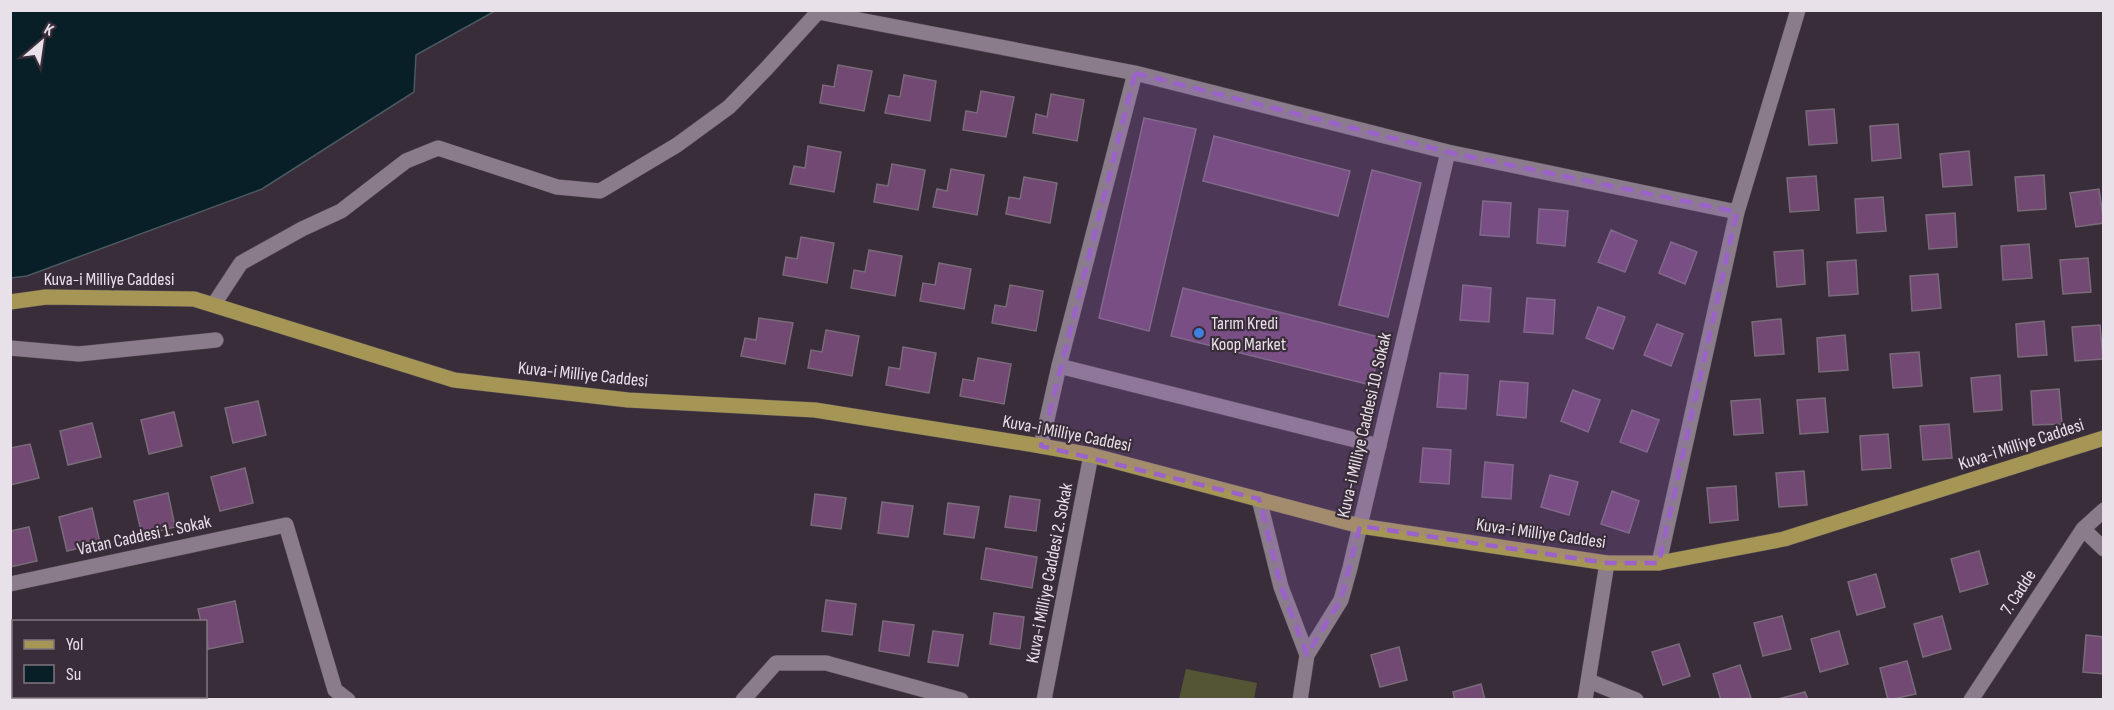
<svg xmlns="http://www.w3.org/2000/svg" width="2114" height="710" font-family="'Sofia Sans Condensed',sans-serif">
	<rect width="100%" height="100%" fill="#392d39"/>
	<path fill="#535534" d="M1186 669 1257 683 1254 699H1179Z"/>
	<path fill="#081f27" stroke="#4c5961" stroke-width="1.5" d="M10 11 11 10 495 11 416 55 414 92 262 189 27 276 11 278Z"/>
	<path fill="#714972" stroke="#7a6b7a" stroke-width="1.5" d="M838 65 872 71 864 111 820 103 823 85 834 87Z
		M904 75 936 81 930 121 885 113 889 95 900 97Z
		M981 91 1014 97 1006 137 963 130 966 111 977 113Z
		M1051 94 1084 100 1077 141 1033 133 1036 114 1047 117Z
		M1834 109 1837 143 1809 145 1806 111Z
		M1144 118 1196 129 1149 331 1099 318Z
		M1898 124 1901 158 1872 161 1870 126Z
		M1214 136 1350 171 1338 216 1203 181Z
		M808 146 841 152 834 192 790 184 794 166 805 168Z
		M1969 151 1972 185 1943 187 1940 154Z
		M892 164 925 170 918 210 874 202 877 184 888 186Z
		M951 169 984 175 977 215 933 207 937 189 947 191Z
		M1372 170 1421 183 1388 317 1339 305Z
		M2044 175 2046 209 2018 211 2015 177Z
		M1816 176 1819 210 1790 212 1787 178Z
		M1024 177 1057 183 1050 223 1006 214 1009 197 1020 199Z
		M2099 189 2104 223 2076 227 2070 193Z
		M1883 197 1886 231 1857 233 1855 199Z
		M1483 201 1511 203 1509 237 1480 235Z
		M1539 209 1568 211 1565 246 1537 243Z
		M1955 213 1957 247 1929 249 1926 215Z
		M1611 230 1637 241 1625 272 1598 262Z
		M801 237 834 243 827 283 783 275 786 257 797 259Z
		M1671 242 1697 252 1685 284 1659 273Z
		M2029 244 2032 278 2003 280 2001 246Z
		M869 250 902 256 895 296 851 288 854 270 865 272Z
		M1803 250 1805 284 1777 287 1774 252Z
		M2088 258 2091 292 2063 294 2060 260Z
		M1856 260 1858 294 1829 296 1827 262Z
		M939 263 971 269 964 309 920 301 923 283 935 285Z
		M1938 274 1941 308 1912 311 1910 276Z
		M1010 285 1043 291 1036 331 992 323 995 305 1006 307Z
		M1463 285 1491 288 1489 322 1460 320Z
		M1183 288 1383 338 1371 385 1171 336Z
		M1527 298 1555 300 1553 334 1524 332Z
		M1598 307 1625 317 1613 349 1586 338Z
		M759 318 793 323 785 364 741 356 745 338 756 340Z
		M1781 319 1784 354 1755 356 1752 322Z
		M2044 321 2047 355 2018 357 2016 324Z
		M1657 324 1683 334 1671 366 1644 355Z
		M2100 325 2103 359 2075 361 2072 327Z
		M826 330 859 336 852 376 808 368 811 350 822 352Z
		M1845 335 1848 370 1819 372 1817 338Z
		M903 347 936 353 929 393 886 385 889 367 900 369Z
		M1919 352 1922 386 1893 388 1890 354Z
		M978 358 1011 364 1004 404 960 396 963 379 974 381Z
		M1440 373 1468 375 1466 409 1437 407Z
		M2000 375 2002 410 1974 412 1971 378Z
		M1500 381 1528 383 1526 418 1497 415Z
		M2059 389 2062 424 2033 425 2031 391Z
		M1573 390 1600 400 1588 432 1561 421Z
		M1825 398 1828 432 1800 434 1797 400Z
		M1760 399 1763 433 1734 435 1731 401Z
		M258 401 266 435 233 443 225 408Z
		M1632 410 1659 420 1647 452 1620 442Z
		M174 412 182 446 149 454 141 420Z
		M92 423 101 457 68 465 60 431Z
		M1949 424 1952 458 1923 460 1920 426Z
		M1888 434 1891 468 1862 470 1860 436Z
		M30 444 39 478 10 485V448Z
		M1423 448 1451 450 1449 484 1420 482Z
		M1485 462 1513 465 1511 499 1482 497Z
		M245 468 253 503 220 511 211 477Z
		M1804 471 1807 505 1779 507 1776 473Z
		M1550 475 1578 482 1569 515 1541 507Z
		M1736 486 1738 520 1710 523 1707 488Z
		M1612 491 1639 501 1629 533 1601 524Z
		M168 493 175 527 142 535 134 501Z
		M815 494 846 498 841 529 811 525Z
		M1010 496 1040 500 1036 531 1005 527Z
		M882 502 913 506 908 537 878 533Z
		M948 503 979 507 974 538 944 534Z
		M92 508 100 543 67 551 59 517Z
		M29 527 37 561 10 567V531Z
		M986 548 1037 557 1032 588 981 579Z
		M1979 551 1988 584 1960 592 1951 559Z
		M1876 574 1885 607 1857 615 1848 582Z
		M826 600 856 604 852 635 822 631Z
		M235 601 243 642 208 649 206 622H201L198 609Z
		M994 613 1024 617 1020 649 990 644Z
		M1782 616 1791 649 1763 656 1754 623Z
		M1942 616 1951 649 1923 657 1914 624Z
		M883 621 914 625 909 656 879 651Z
		M933 631 963 635 958 666 928 662Z
		M1839 631 1848 664 1820 672 1811 639Z
		M2086 635 2104 637V674L2083 672Z
		M1679 644 1690 676 1663 685 1652 652Z
		M1399 647 1407 680 1380 687 1371 655Z
		M1907 661 1916 694 1888 700 1880 668Z
		M1740 665 1751 698 1721 700 1713 674Z
		M1481 684 1485 700H1455L1453 692Z
		M1805 692 1808 700H1778V699Z
		M31 696H69V700H32Z
		M94 696H132V699L95 700Z"/>
	<g fill="none" stroke-linecap="round" stroke-linejoin="round">
		<defs>
			<path id="service" d="M10 348 79 354 216 340
				M1059 366 1379 446"/>
			<path id="minor" d="M214 304 241 263 302 229 341 211 406 161 438 148 557 187 600 191 677 145 729 107 766 69 818 12 1135 73
				M1041 446 1059 366 1135 73 1448 152 1737 212
				M1259 499 1281 587 1307 655
				M2083 529 2104 549
				M1659 563 1737 212 1798 10
				M10 584 286 525 335 690 348 700
				M1589 681 1636 700
				M743 700 776 663H826L961 700
				M1044 700 1091 455
				M1300 700 1307 655 1341 600 1350 568 1448 152
				M1585 700 1607 563
				M1971 700 2083 529 2104 510"/>
			<path id="primary" d="M10 302 46 297 194 299 454 380 628 400 815 410 1041 446 1091 455 1360 526 1607 563H1659L1784 539 2104 438"/>
		</defs>
		<use href="#service" stroke="#544a54" stroke-width="16"/>
		<use href="#minor" stroke="#544a54" stroke-width="16"/>
		<use href="#primary" stroke="#544a54" stroke-width="16"/>
		<use href="#service" stroke="#8b7c8b" stroke-width="15"/>
		<use href="#minor" stroke="#8b7c8b" stroke-width="15"/>
		<use href="#primary" stroke="#a59655" stroke-width="15"/>
	</g>
	<path fill="#9c62cc" fill-opacity="0.2" stroke="#9c62cc" stroke-width="4.5" stroke-dasharray="12 8" stroke-linejoin="round" d="M1135 73 1448 152 1737 212 1659 563H1607L1360 526 1341 600 1307 655 1281 587 1259 499 1041 446Z"/>
	<circle fill="#3f7fe0" stroke="#392d39" stroke-width="2" cx="1199" cy="333" r="6"/>
	<g text-anchor="middle" stroke-width="4.5" stroke-linejoin="round" paint-order="stroke">
		<g font-size="18" fill="#e9e1e9" stroke="#392d39">
			<text x="109" y="285">Kuva-i Milliye Caddesi</text>
			<text transform="translate(583 374) rotate(6)" y="6">Kuva-i Milliye Caddesi</text>
			<text transform="translate(1364 425) rotate(-77)" y="6">Kuva-i Milliye Caddesi 10. Sokak</text>
			<text transform="translate(1067 433) rotate(11)" y="6">Kuva-i Milliye Caddesi</text>
			<text transform="translate(2021 444) rotate(-18)" y="6">Kuva-i Milliye Caddesi</text>
			<text transform="translate(1541 533) rotate(8)" y="6">Kuva-i Milliye Caddesi</text>
			<text transform="translate(144 535) rotate(-12)" y="6">Vatan Caddesi 1. Sokak</text>
			<text transform="translate(1049 573) rotate(-79)" y="6">Kuva-i Milliye Caddesi 2. Sokak</text>
			<text transform="translate(2018 592) rotate(-57)" y="6">7. Cadde</text>
		</g>
		<g font-size="18" fill="#e9e1e9" stroke="#392d39" text-anchor="start">
			<text x="1211" y="329">Tarım Kredi<tspan x="1211" dy="21">Koop Market</tspan></text>
		</g>
	</g>
	<rect width="2114" height="710" fill="none" stroke="#e9e1e9" stroke-width="24"/>
	<rect x="12" y="620" width="195" height="78" fill="#392d39" stroke="#7f757f" stroke-width="1.5"/>
	<rect x="24" y="640" width="30" height="9" fill="#a59655" stroke="#7f757f" stroke-width="1.5"/>
	<text x="66" y="650" font-size="18" fill="#e9e1e9">Yol</text>
	<rect x="24" y="665" width="30" height="18" fill="#081f27" stroke="#7f757f" stroke-width="1.5"/>
	<text x="66" y="680" font-size="18" fill="#e9e1e9">Su</text>
	<g transform="translate(42 42) rotate(29)" stroke="#392d39" stroke-width="4.5" paint-order="stroke">
	<path d="M0-4.5L10 22L0 15L-10 22Z" fill="#e9e1e9"/>
	<text y="-9" font-size="16" font-weight="bold" text-anchor="middle" fill="#e9e1e9">K</text>
	</g>
</svg>
